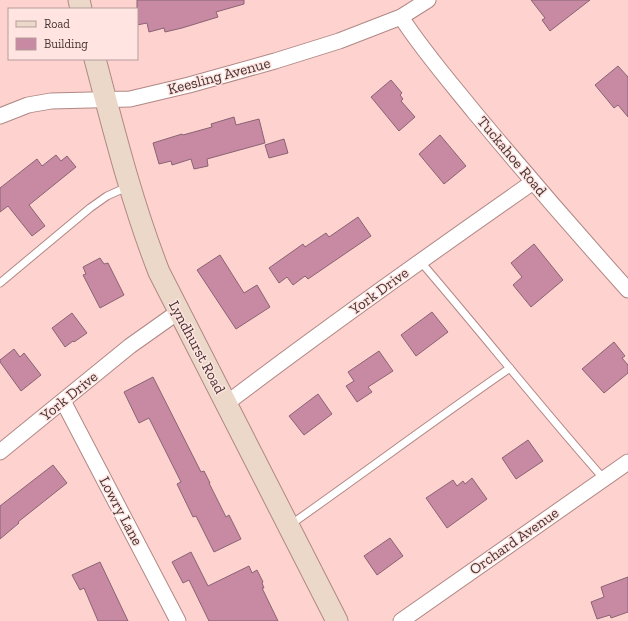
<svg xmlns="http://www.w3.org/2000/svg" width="628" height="621" font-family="'Zilla Slab',serif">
	<rect width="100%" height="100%" fill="#fed2ce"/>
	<path fill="#c889a3" stroke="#886473" d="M137 0H244V4L216 12 218 17 182 28 165 32 164 28 149 32 147 23 137 25Z
		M531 0H590L550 31 542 20 545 18Z
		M618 66 628 77V117L618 105 614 108 595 85Z
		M391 80 402 93 400 95 403 99 401 101 415 117 399 131 371 97Z
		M234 117 236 125 259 119 265 143 207 159 208 166 194 169 191 159 172 165 171 161 159 164 153 143 182 134 183 135 212 127 211 124Z
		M440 135 466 166 444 184 419 154Z
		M284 139 288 153 269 158 265 145Z
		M56 155 61 161 67 156 76 167 29 205 45 226 32 236 8 206 0 212V188L37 159 42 166Z
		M358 217 371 236 308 279 305 276 293 285 287 277 279 283 269 268 303 244 305 247 326 233 329 237Z
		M534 244 563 280 531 307 513 285 522 277 511 263Z
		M220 255 244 293 257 285 270 307 236 329 197 270Z
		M100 258 104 264 108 263 124 295 100 308 83 275 86 274 83 267Z
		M432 312 448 332 416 356 401 335Z
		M72 313 87 333 74 342 73 341 65 347 52 328Z
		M614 342 625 356 622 358 628 365V373L604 393 582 369Z
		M14 349 20 357 24 353 41 375 21 391 0 362V360Z
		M379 351 393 371 368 387 372 392 357 402 346 386 354 381 348 372Z
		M153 377 201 472 204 471 210 483H209L226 517 229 515 241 539 214 552 196 516 193 517 177 484 181 482 149 418 139 423 124 392Z
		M318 394 332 414 304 435 289 416Z
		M528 440 543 461 516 479 502 458Z
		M53 465 67 483 18 522 19 523 0 539V506Z
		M472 478 487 499 447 528 426 498 453 480 457 486 463 481 465 484Z
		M390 538 403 556 377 575 364 556Z
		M191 552 208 586 249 566 252 573 257 570 263 582 262 583 264 588H262L278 621H209L189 580 183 583 172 562Z
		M100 562 128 621H98L84 588 80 590 72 575Z
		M628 577V612L611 618 610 615 597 619 591 602 604 597 601 587Z"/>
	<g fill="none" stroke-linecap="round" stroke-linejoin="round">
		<defs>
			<path id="service" d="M420 261C482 333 541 408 604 479
				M0 283 90 208 107 196 127 187
				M290 525C364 473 436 419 510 368"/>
			<path id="minor" d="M401 17C423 51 450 82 475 113 525 173 576 232 628 290
				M0 116 28 105 51 101 130 99 189 85 275 61 339 41 401 17 428 0
				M63 401 178 621
				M227 403C327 327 430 254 533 182
				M0 452 130 346 178 312
				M401 621 628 462"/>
			<path id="secondary" d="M79 0 81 9
				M95 59C114 131 132 203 159 272L337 621"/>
		</defs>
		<use href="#service" stroke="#b08885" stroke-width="9"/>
		<use href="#minor" stroke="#b08885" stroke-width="17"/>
		<use href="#secondary" stroke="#b08885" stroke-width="23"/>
		<use href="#service" stroke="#fff" stroke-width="7"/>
		<use href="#minor" stroke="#fff" stroke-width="15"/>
		<use href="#secondary" stroke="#ebd8c9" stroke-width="21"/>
	</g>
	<g text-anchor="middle" stroke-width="3" stroke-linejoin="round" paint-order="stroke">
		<g font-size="15" fill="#443331" stroke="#ffe4e1">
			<text transform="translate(219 76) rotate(-15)" y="5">Keesling Avenue</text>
			<text transform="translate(512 156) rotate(50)" y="5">Tuckahoe Road</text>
			<text transform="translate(379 291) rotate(-36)" y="5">York Drive</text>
			<text transform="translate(197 347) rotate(62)" y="5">Lyndhurst Road</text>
			<text transform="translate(69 396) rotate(-39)" y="5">York Drive</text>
			<text transform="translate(121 511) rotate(62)" y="5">Lowry Lane</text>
			<text transform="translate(514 541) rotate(-35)" y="5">Orchard Avenue</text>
		</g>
	</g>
	<rect x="8" y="8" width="130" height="52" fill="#ffe4e1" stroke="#b49d9b"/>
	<rect x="16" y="21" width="20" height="6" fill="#ebd8c9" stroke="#b49d9b"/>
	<text x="44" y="28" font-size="12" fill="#443331">Road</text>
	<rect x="16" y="38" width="20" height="12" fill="#c889a3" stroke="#b49d9b"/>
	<text x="44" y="48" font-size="12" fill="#443331">Building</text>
</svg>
